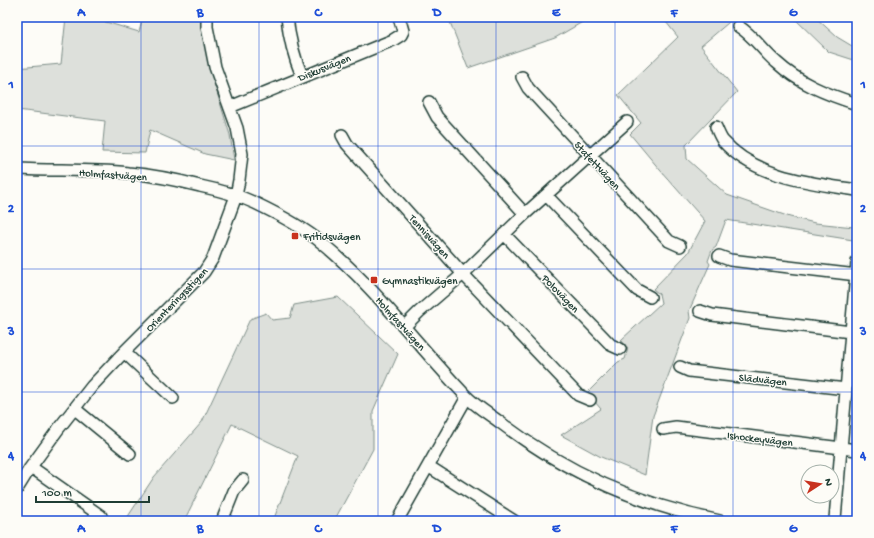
<svg xmlns="http://www.w3.org/2000/svg" width="874" height="538" font-family="'Gochi Hand',sans-serif">
	<rect width="100%" height="100%" fill="#fdfcf7"/>
	<filter id="ink" filterUnits="userSpaceOnUse"><feTurbulence type="fractalNoise" baseFrequency=".025" numOctaves="2"/><feDisplacementMap in="SourceGraphic" scale="8" xChannelSelector="R" yChannelSelector="G"/><feConvolveMatrix kernelMatrix="1 2 1 2 8 2 1 2 1" color-interpolation-filters="sRGB"/></filter>
	<g filter="url(#ink)">
		<path fill="#dde0db" stroke="#7e8e88" d="M66 17H89L139 32 143 17H206L207 44 215 86 230 135 234 160 205 154 150 130 145 153 102 152 105 121 17 110V68L61 64Z
			M448 17H591L555 38 468 68Z
			M662 17H735L701 46 737 92 686 145 687 159 727 195 790 217 815 223 854 227 853 240 726 220 716 247 712 250 708 261 710 264 689 311 690 318 653 416 645 475 601 457 561 435 601 409 587 393 618 362 625 359 628 348 621 340 661 303 659 294 653 289 688 253 705 221 660 170 630 134 641 123 618 95 678 37Z
			M793 17H815L837 37 857 49V61L829 52Z
			M338 297 398 354 373 411V449L334 521H273L298 456 232 424 184 521H125L154 477 202 422 250 319 266 313 272 320 290 318 294 305Z"/>
		<g fill="none" stroke-linecap="round" stroke-linejoin="round">
			<defs>
				<path id="minor" d="M287 17C289 38 294 57 302 76
					M738 26C753 35 762 50 776 62 800 84 826 94 857 104
					M522 77 528 88 669 241 680 246
					M429 102 437 117 525 214
					M230 107 393 40 401 35 403 31 399 17
					M716 127C718 132 720 137 723 141 756 178 811 183 857 190
					M342 135 347 144 463 274 578 395 590 400
					M17 169C54 171 91 169 128 173 152 175 177 180 200 186 219 190 238 195 255 203 278 214 303 227 322 243 376 288 417 345 465 395 475 406 489 414 501 423 567 473 639 505 720 521
					M547 196 637 290 650 297
					M504 234 611 345 620 349
					M719 256 730 260 857 275
					M700 311 712 315 851 332
					M405 326 419 312 463 274 525 214 627 122
					M124 352 173 398
					M680 367 689 371 846 389
					M75 409 130 454
					M663 429 676 427 857 450
					M428 466 514 521
					M31 467 101 516
					M17 489 30 468 59 428 92 386 124 352 204 272 213 258 236 196 239 180 242 154 237 128 215 67 207 27V17
					M835 519 857 262
					M222 521 234 491 243 480
					M397 521 467 397"/>
			</defs>
			<use href="#minor" stroke="#1f3d34" stroke-width="14"/>
			<use href="#minor" stroke="#fdfcf7" stroke-width="11"/>
		</g>
	</g>
	<path fill="none" stroke="#1d4ed8" stroke-width="1" stroke-opacity="0.55" d="M141 17V521M259 17V521M378 17V521M496 17V521M615 17V521M733 17V521M17 146H857M17 269H857M17 392H857"/>
	<g fill="#c8321e" stroke="#fdfcf7" stroke-width="1.5">
		<rect x="291" y="232" width="8" height="8" rx="2"/>
		<rect x="370" y="276" width="8" height="8" rx="2"/>
	</g>
	<g text-anchor="middle" stroke-width="3" stroke-linejoin="round" paint-order="stroke">
		<g font-size="11" fill="#1f3d34" stroke="#fdfcf7">
			<text transform="translate(324 67) rotate(-22)" y="4">Diskusvägen</text>
			<text transform="translate(598 165) rotate(47)" y="4">Stafettvägen</text>
			<text transform="translate(113 174) rotate(4)" y="4">Holmfastvägen</text>
			<text transform="translate(430 236) rotate(48)" y="4">Tennisvägen</text>
			<text transform="translate(561 293) rotate(46)" y="4">Polovägen</text>
			<text transform="translate(176 299) rotate(-46)" y="4">Orienteringsstigen</text>
			<text transform="translate(401 323) rotate(48)" y="4">Holmfastvägen</text>
			<text transform="translate(763 379) rotate(6)" y="4">Slädvägen</text>
			<text transform="translate(760 438) rotate(7)" y="4">Ishockeyvägen</text>
		</g>
		<g font-size="11" fill="#1f3d34" stroke="#fdfcf7" text-anchor="start">
			<text x="303" y="240">Fritidsvägen</text>
			<text x="382" y="284">Gymnastikvägen</text>
		</g>
	</g>
	<rect width="874" height="538" fill="none" stroke="#fdfcf7" stroke-width="44"/>
	<g transform="translate(820 484) rotate(78)"><circle r="19" fill="#fdfcf7" stroke="#a4b0a9"/>
	<path d="M0-3L7 15L0 10L-7 15Z" fill="#c8321e"/>
	<text y="-6" font-size="11" font-weight="bold" text-anchor="middle" fill="#1f3d34">N</text>
	</g>
	<path d="M36 496v6h113v-6" fill="none" stroke="#1f3d34" stroke-width="2"/>
	<text x="42" y="496" font-size="12" fill="#1f3d34" stroke="#fdfcf7" stroke-width="3" paint-order="stroke">100 m</text>
	<rect x="22" y="22" width="830" height="494" fill="none" stroke="#1d4ed8" stroke-width="1.5"/>
	<g font-size="13" text-anchor="middle" font-weight="bold" fill="#1d4ed8">
		<text x="81" y="16">A</text>
		<text x="200" y="16">B</text>
		<text x="318" y="16">C</text>
		<text x="437" y="16">D</text>
		<text x="556" y="16">E</text>
		<text x="674" y="16">F</text>
		<text x="793" y="16">G</text>
		<text x="11" y="88">1</text>
		<text x="863" y="88">1</text>
		<text x="11" y="212">2</text>
		<text x="863" y="212">2</text>
		<text x="11" y="335">3</text>
		<text x="863" y="335">3</text>
		<text x="11" y="459">4</text>
		<text x="863" y="459">4</text>
		<text x="81" y="532">A</text>
		<text x="200" y="532">B</text>
		<text x="318" y="532">C</text>
		<text x="437" y="532">D</text>
		<text x="556" y="532">E</text>
		<text x="674" y="532">F</text>
		<text x="793" y="532">G</text>
	</g>
</svg>
